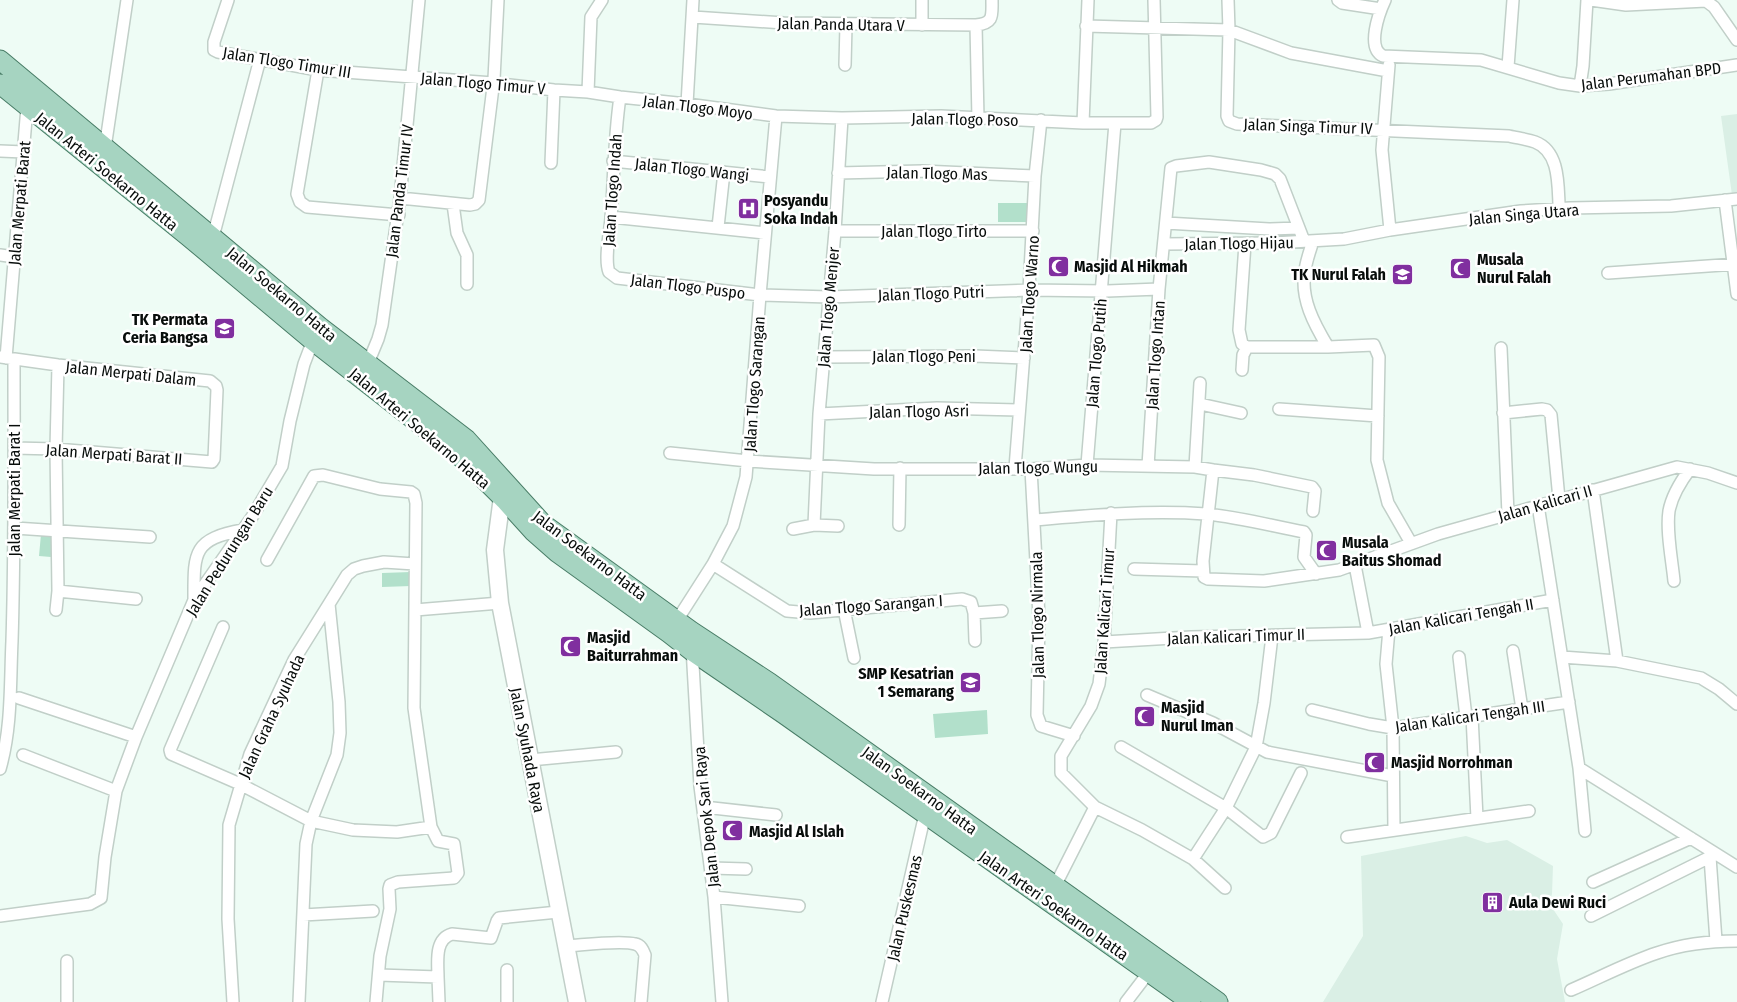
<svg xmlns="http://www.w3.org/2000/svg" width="1737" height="1002" font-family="'Fira Sans Condensed',sans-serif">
	<rect width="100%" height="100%" fill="#eefcf5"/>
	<path fill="#daefe5" d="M1737 114V194L1732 195 1721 116Z
		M1466 836 1487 843 1507 840 1553 866 1552 894 1549 903 1563 924 1557 959 1565 1002H1323L1363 936 1361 856Z"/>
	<path fill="#b2e0cb" d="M998 203H1027V222H998Z
		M41 534 53 535 51 557 39 556Z
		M411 572V586L382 587V573Z
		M987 710 988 734 935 738 933 714Z"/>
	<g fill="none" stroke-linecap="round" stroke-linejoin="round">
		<defs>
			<path id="street" d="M228 0 214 42V50L218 52 318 70 493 83 554 90 588 92 620 97 687 104 776 116 842 118 941 116 1083 123H1151L1156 120 1157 117 1154 0
				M1228 0 1229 30 1227 116 1229 121 1237 124 1509 136C1517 138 1527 139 1535 142 1559 151 1558 183 1559 204
				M1338 0 1342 3 1381 9
				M1385 0C1379 13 1366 48 1383 56L1481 60 1559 83 1580 86 1609 84 1737 65
				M1591 0 1626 5 1706 1 1714 7 1737 40
				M693 17 784 23 976 25C994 23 992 16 992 0
				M922 25V0
				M976 25 978 119
				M1086 26 1229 30 1291 53 1388 71
				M845 65 846 25
				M1389 65 1382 150 1390 230
				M1508 67 1513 0
				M318 70 297 194 300 202 307 207 399 215
				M1580 86 1583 66 1587 0
				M588 92 591 17 602 0
				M620 97C614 137 614 177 611 218 610 232 604 259 609 272L617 278 760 295 829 297 1029 290 1107 291 1159 289
				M687 104 693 0
				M1083 123 1088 0
				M105 148 127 0
				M0 151 24 152
				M613 161 770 177
				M551 163 554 90
				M838 173 922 171 1035 176
				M400 198 470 205 475 204 479 200 494 79 498 0
				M1725 200 1737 294
				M453 204 457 233 467 255V284
				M611 217 765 233
				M1166 223 1269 229 1299 228
				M718 227 724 172
				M835 231H1033
				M213 237 260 59
				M1313 241C1310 251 1306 261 1305 271 1300 298 1314 324 1328 347
				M1164 244 1274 243 1344 239 1390 230 1521 211 1570 208 1671 206 1737 199
				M1245 244 1239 330 1242 344 1247 347H1328L1374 345 1379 357 1377 460 1388 503 1411 543
				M0 255 15 257
				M1608 273 1737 264
				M1501 348 1508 514
				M0 357 58 365 210 381 216 386 217 390 214 459 212 462 56 449 14 448
				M824 357 975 356 1024 358
				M6 358 27 107
				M366 368 378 339 382 325 400 198 419 0
				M1242 370 1243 355 1247 347
				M1200 404 1241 413
				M1279 409 1378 416
				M1503 413 1542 409 1547 410 1551 415 1559 499
				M819 414 937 408 1019 410
				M670 453 748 461 874 469H1031L1087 465 1195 467 1213 470 1203 561 1204 577 1208 579 1264 581 1339 570 1438 534 1677 467 1708 473 1737 483
				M1087 465 1115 123
				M1148 466 1159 289 1171 168 1176 166 1209 162 1261 170 1275 174 1280 179 1304 241
				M1195 467 1200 383
				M1015 468 1029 290 1035 176 1041 120
				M1031 469 1039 617 1037 715 1041 726 1074 736
				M1213 470 1254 475 1312 487 1315 491 1313 511
				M1593 490 1617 661
				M1538 505 1579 768 1585 831
				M1111 513 1104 642 1099 684 1091 706 1061 756V773L1095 807 1142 830 1193 859 1225 888
				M1035 520C1092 515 1149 510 1206 514 1239 517 1272 526 1304 532L1306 535 1304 557 1316 574
				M814 525 819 414 835 231 842 118
				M899 525 900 468
				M15 528 150 537
				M793 529 814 525 838 526
				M713 564 787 611 810 613 962 599 971 602 974 613 975 641
				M1355 565 1368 633
				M1134 569 1203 571
				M1674 581C1672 560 1666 531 1669 511 1672 495 1681 481 1690 469
				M58 591 136 599
				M194 600C194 553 192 539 243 530
				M844 609 854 658
				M56 610 58 591 56 449 58 365
				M415 610 500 603
				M974 613 1002 611
				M674 625 713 564 733 526 746 477 760 295 776 116
				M223 627 170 750 171 754 240 784 311 821 353 830 397 832 431 827 414 708 416 503 414 494 411 492 380 489 323 475 314 476 267 560
				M1389 629 1386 664 1393 728 1394 830
				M1104 642 1191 637 1368 633 1553 600
				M692 648 700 786 714 897 722 1002
				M1513 651 1522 709
				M1459 657 1466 717
				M1562 657 1617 661 1701 678 1719 689 1737 704
				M1147 695 1213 723 1267 752 1393 776
				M19 698 136 737
				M1312 710 1369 724 1393 728 1569 702
				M1472 716 1477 818
				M1121 747 1226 808 1263 837 1271 833 1301 773
				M23 755 116 791
				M530 760 616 752
				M1579 768 1737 867
				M0 769C12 727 10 683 12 641 15 547 14 453 14 359
				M704 807 776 815
				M1347 837 1529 811
				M1710 857 1716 941
				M1193 859 1226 808 1256 747 1264 703 1272 636
				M711 868 746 869
				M1593 882 1691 838
				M1055 886 1095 807
				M714 897 799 906
				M303 915 373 911
				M0 916 90 904 101 898 105 857 116 791 136 737 194 600 252 517 282 466 290 421 304 364 315 335
				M1591 916 1710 857 1713 852
				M566 946C583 945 621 940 635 944 641 945 643 950 645 955L641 1002
				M507 970V1002
				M379 975 438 977C438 963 434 939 452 934L491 938 497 921 499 918 558 912
				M438 977 439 1002
				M1571 990C1599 978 1627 963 1657 953 1683 944 1710 941 1737 941
				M67 1002V961
				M233 1002 228 919 229 825 250 754 278 694 294 660 329 604
				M299 1002 306 844 311 821 337 755 340 733 339 702 329 604 347 575 354 569 363 566 384 562 415 564
				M376 1002 380 956 390 909 389 889 390 885 398 882 454 878 458 873 454 844 438 841 431 827
				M882 1002 925 814
				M1126 1002 1149 972"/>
			<path id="secondary" d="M502 497 495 550 500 603 577 1002"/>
			<path id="primary" d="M0 60 320 327 466 439 543 524 691 631 770 683 1218 1002
				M0 84 188 236 312 340 435 436 469 464 505 500 533 531 558 553 669 633 692 651 784 714 1191 1002"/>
		</defs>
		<use href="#street" stroke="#c1cfc8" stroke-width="14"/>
		<use href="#secondary" stroke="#c1cfc8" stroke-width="19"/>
		<use href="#primary" stroke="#487c66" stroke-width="21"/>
		<use href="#street" stroke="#fff" stroke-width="11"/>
		<use href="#secondary" stroke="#fff" stroke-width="16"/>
		<use href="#primary" stroke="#a6d4c1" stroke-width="19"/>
	</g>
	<defs>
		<symbol id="hospital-square" viewBox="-11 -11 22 22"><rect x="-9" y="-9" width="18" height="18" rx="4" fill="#802f9f" stroke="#fff"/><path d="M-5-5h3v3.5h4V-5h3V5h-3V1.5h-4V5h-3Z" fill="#fff"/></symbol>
		<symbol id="mosque-square" viewBox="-11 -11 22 22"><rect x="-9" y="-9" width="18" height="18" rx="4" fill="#802f9f" stroke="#fff"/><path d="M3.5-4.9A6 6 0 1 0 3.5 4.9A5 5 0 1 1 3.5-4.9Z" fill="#fff"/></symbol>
		<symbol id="school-square" viewBox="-11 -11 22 22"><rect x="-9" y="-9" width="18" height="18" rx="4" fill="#802f9f" stroke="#fff"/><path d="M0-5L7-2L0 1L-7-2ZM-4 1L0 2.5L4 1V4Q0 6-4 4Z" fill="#fff"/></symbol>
		<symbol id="building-square" viewBox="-11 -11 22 22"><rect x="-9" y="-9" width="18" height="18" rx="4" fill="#802f9f" stroke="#fff"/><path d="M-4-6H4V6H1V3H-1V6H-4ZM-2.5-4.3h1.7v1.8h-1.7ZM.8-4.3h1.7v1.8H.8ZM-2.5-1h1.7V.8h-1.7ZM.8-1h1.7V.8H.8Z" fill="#fff"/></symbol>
	</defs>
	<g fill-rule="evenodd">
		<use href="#hospital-square" x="736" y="196" width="25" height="25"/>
		<use href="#mosque-square" x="1046" y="254" width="25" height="25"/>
		<use href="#mosque-square" x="1448" y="256" width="25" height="25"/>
		<use href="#school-square" x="1390" y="262" width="25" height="25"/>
		<use href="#school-square" x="212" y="316" width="25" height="25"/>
		<use href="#mosque-square" x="1314" y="538" width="25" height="25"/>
		<use href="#mosque-square" x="558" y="634" width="25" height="25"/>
		<use href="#school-square" x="958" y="670" width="25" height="25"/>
		<use href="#mosque-square" x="1132" y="704" width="25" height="25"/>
		<use href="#mosque-square" x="1362" y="750" width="25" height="25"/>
		<use href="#mosque-square" x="720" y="818" width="25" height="25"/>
		<use href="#building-square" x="1480" y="890" width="25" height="25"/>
	</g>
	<g text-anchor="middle" stroke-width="5" stroke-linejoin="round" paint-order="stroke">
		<g font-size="16" fill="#080d0b" stroke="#fff">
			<text transform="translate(841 24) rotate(1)" y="6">Jalan Panda Utara V</text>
			<text transform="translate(287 62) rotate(9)" y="6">Jalan Tlogo Timur III</text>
			<text transform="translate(1651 76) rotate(-7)" y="6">Jalan Perumahan BPD</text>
			<text transform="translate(483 83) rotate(5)" y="6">Jalan Tlogo Timur V</text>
			<text transform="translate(698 107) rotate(7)" y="6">Jalan Tlogo Moyo</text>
			<text transform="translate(965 119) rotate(1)" y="6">Jalan Tlogo Poso</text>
			<text transform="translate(1308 126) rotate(2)" y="6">Jalan Singa Timur IV</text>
			<text transform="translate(692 169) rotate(6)" y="6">Jalan Tlogo Wangi</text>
			<text transform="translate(107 171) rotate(39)" y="6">Jalan Arteri Soekarno Hatta</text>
			<text transform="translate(937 173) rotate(1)" y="6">Jalan Tlogo Mas</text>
			<text transform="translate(612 190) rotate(-86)" y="6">Jalan Tlogo Indah</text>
			<text transform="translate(399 191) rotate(-83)" y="6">Jalan Panda Timur IV</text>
			<text transform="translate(19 203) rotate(-85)" y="6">Jalan Merpati Barat</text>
			<text transform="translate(1524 214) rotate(-5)" y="6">Jalan Singa Utara</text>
			<text x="934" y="237">Jalan Tlogo Tirto</text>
			<text transform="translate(1239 243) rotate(-1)" y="6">Jalan Tlogo Hijau</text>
			<text transform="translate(688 286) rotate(7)" y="6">Jalan Tlogo Puspo</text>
			<text transform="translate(931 293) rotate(-2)" y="6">Jalan Tlogo Putri</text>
			<text transform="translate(282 294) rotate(40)" y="6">Jalan Soekarno Hatta</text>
			<text transform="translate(1029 294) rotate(-86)" y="6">Jalan Tlogo Warno</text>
			<text transform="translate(828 307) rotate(-85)" y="6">Jalan Tlogo Menjer</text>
			<text transform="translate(1096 353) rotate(-85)" y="6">Jalan Tlogo Putih</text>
			<text transform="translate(1155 355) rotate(-86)" y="6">Jalan Tlogo Intan</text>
			<text x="924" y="362">Jalan Tlogo Peni</text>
			<text transform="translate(131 373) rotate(6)" y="6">Jalan Merpati Dalam</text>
			<text transform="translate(754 384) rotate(-86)" y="6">Jalan Tlogo Sarangan</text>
			<text transform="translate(919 411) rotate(-1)" y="6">Jalan Tlogo Asri</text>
			<text transform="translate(420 428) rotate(40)" y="6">Jalan Arteri Soekarno Hatta</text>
			<text transform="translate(114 454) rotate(4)" y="6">Jalan Merpati Barat II</text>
			<text transform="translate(1038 467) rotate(-1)" y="6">Jalan Tlogo Wungu</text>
			<text transform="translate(14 490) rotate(-90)" y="6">Jalan Merpati Barat I</text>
			<text transform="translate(1545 503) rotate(-16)" y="6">Jalan Kalicari II</text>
			<text transform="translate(229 551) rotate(-58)" y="6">Jalan Pedurungan Baru</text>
			<text transform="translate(590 555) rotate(37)" y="6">Jalan Soekarno Hatta</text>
			<text transform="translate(871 605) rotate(-4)" y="6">Jalan Tlogo Sarangan I</text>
			<text transform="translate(1104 611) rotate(-86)" y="6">Jalan Kalicari Timur</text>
			<text transform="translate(1037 615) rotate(-91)" y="6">Jalan Tlogo Nirmala</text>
			<text transform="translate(1461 616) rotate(-10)" y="6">Jalan Kalicari Tengah II</text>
			<text transform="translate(1236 636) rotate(-2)" y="6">Jalan Kalicari Timur II</text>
			<text transform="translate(271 716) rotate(-65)" y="6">Jalan Graha Syuhada</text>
			<text transform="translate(1470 716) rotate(-8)" y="6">Jalan Kalicari Tengah III</text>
			<text transform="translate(528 750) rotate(79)" y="6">Jalan Syuhada Raya</text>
			<text transform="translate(920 790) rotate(36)" y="6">Jalan Soekarno Hatta</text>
			<text transform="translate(706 817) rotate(-96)" y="6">Jalan Depok Sari Raya</text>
			<text transform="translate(1054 905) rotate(35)" y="6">Jalan Arteri Soekarno Hatta</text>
			<text transform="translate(904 908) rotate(-77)" y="6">Jalan Puskesmas</text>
		</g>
		<g font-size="16" font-weight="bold" fill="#080d0b" stroke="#fff" text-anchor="start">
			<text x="764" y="206">Posyandu<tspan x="764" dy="18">Soka Indah</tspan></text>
			<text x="1477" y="265">Musala<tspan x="1477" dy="18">Nurul Falah</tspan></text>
			<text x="1074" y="272">Masjid Al Hikmah</text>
			<text x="1386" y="280" text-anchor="end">TK Nurul Falah</text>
			<text x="208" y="325" text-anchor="end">TK Permata<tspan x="208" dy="18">Ceria Bangsa</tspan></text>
			<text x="1342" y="548">Musala<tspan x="1342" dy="18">Baitus Shomad</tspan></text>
			<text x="587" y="643">Masjid<tspan x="587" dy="18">Baiturrahman</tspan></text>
			<text x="954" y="679" text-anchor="end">SMP Kesatrian<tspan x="954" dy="18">1 Semarang</tspan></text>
			<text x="1161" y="713">Masjid<tspan x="1161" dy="18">Nurul Iman</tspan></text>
			<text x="1391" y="768">Masjid Norrohman</text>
			<text x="749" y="837">Masjid Al Islah</text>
			<text x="1509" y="908">Aula Dewi Ruci</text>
		</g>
	</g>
</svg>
